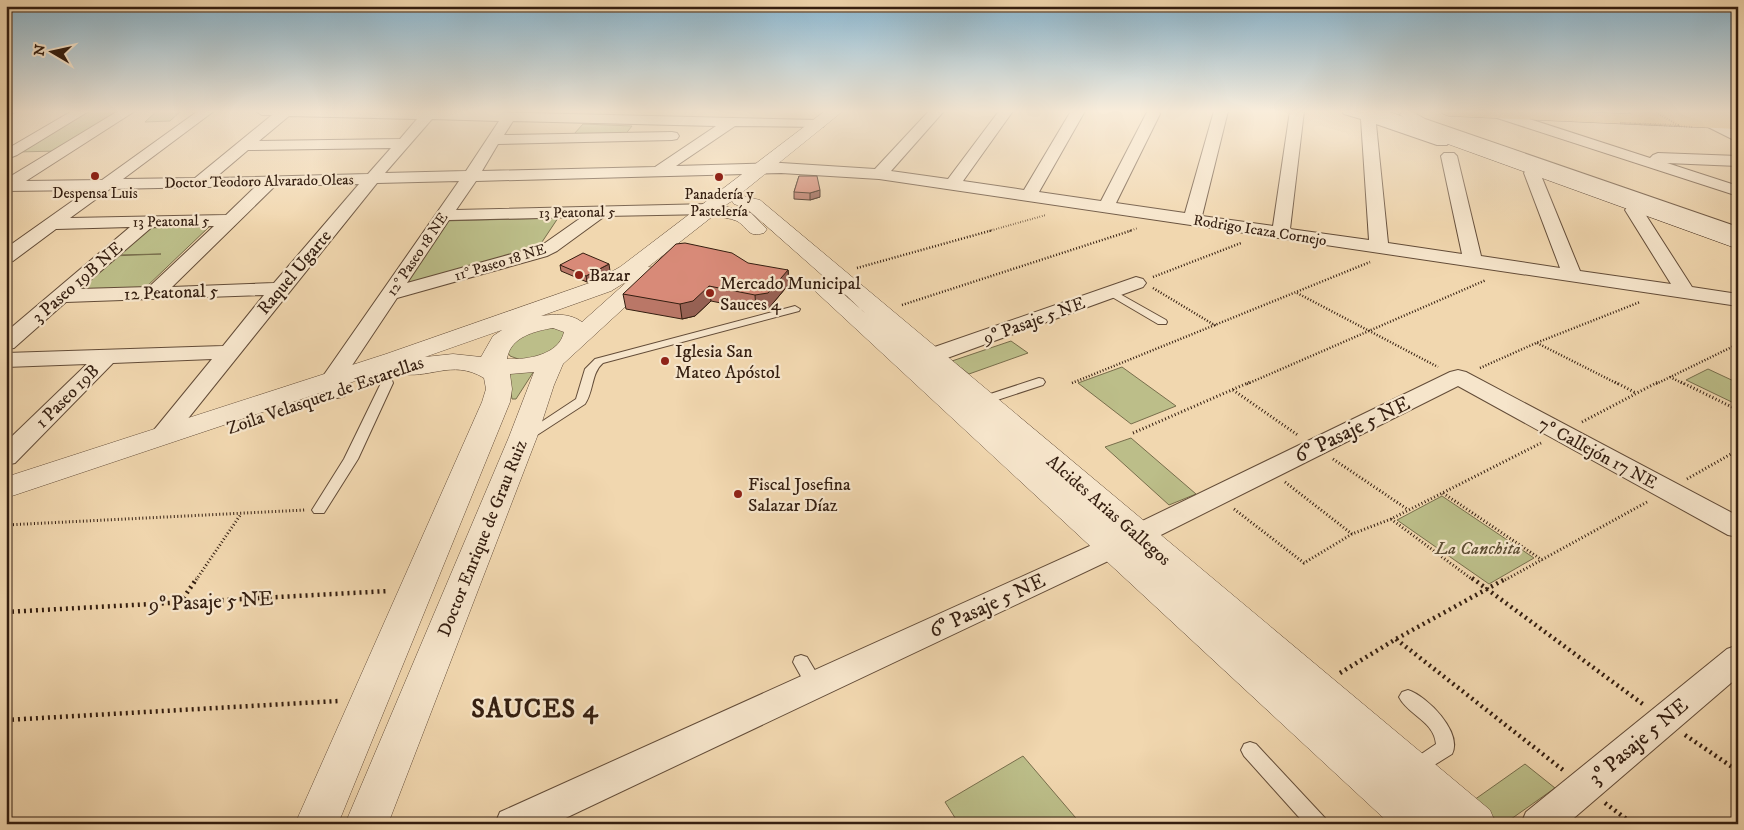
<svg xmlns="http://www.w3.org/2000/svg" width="1744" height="830" font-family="'IM FELL DW Pica',serif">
	<rect width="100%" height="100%" fill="#f1d7af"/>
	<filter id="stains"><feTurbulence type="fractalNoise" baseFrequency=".004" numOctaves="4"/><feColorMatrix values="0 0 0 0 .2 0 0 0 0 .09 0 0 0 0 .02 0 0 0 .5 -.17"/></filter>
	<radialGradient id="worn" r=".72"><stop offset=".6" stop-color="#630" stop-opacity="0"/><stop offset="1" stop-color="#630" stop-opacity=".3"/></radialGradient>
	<path fill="#bcbe89" stroke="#786e4c" d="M85 111H124L59 151 16 152Z
		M157 111H181L170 121 145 122Z
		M583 124 632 126 624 136 574 134Z
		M558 218 542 242 532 251 398 289 441 221Z
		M210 226 144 289 71 291 112 256 161 254 114 255 147 228Z
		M535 327 560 328 569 335 545 356 521 360 510 356 507 351 510 341Z
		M1011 341 1028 353 969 374 952 361Z
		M1122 367 1176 406 1131 424 1078 383Z
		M1708 369 1738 383V405L1686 380Z
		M534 371 516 399H512L507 372Z
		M1131 438 1196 494 1169 505 1105 447Z
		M1442 496 1534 558 1489 584 1397 520Z
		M1023 756 1081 824H959L945 802Z
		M1525 764 1555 788 1504 824H1501L1474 800Z"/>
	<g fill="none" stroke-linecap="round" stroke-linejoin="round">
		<defs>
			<path id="service" d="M1111 289 1166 320 1167 322 1166 324H1158L1107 294 1106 292Z
				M795 306 800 309 799 311 603 363C591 373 594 391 585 404L531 439 526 440 520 436 576 399 585 369 595 359Z
				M385 371 389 372 393 383 358 459 324 513H314L312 510 344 459 381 383 379 375Z
				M1039 378 1043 379 1045 382 1043 385 982 405 976 401 978 398Z
				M801 655 807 657 823 684 820 689 814 691 808 689 793 662 795 657Z
				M1408 690C1427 696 1463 732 1452 754L1415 777 1408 775 1406 769 1408 763 1436 744C1434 721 1408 715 1399 697L1402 692Z
				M1250 742 1256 744 1325 818 1328 824H1305L1244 756 1241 750 1244 744Z"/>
			<path id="minor" d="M6 111H17L6 117Z
				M72 111H89L17 155 12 157 6 155 7 149Z
				M118 111H135L26 181 102 180 198 111H214L123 179 195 178 272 115H262L255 111H450L818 120 823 121 825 124 823 127 735 126 676 166 781 163 875 169 929 111H944L891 171 948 179 999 111H1013L963 181 1024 190 1071 111H1085L1039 192 1101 201 1146 114 1148 111H1158L1160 114 1116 203 1185 213 1214 111H1228L1202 216 1273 226 1290 111H1304L1290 229 1369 240 1361 119 1344 114 1342 111 1373 113 1447 139 1449 142 1447 145H1437L1376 124 1388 243 1462 254 1441 156 1444 153H1454L1457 156 1481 256 1560 268 1524 173 1526 170H1538L1540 173 1580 271 1671 284 1625 210 1628 206H1640L1692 287 1738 294V306L879 179 781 173 476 181 456 210 710 204 716 205 719 209 716 213 710 214 605 216 557 251 547 256 397 298 343 379 348 391 345 396 337 398 329 396 321 379 459 181 377 183 170 441 161 444 152 441 149 436 212 359 113 363 15 463 6 465V442L87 364 6 367V353L223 346 264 295 66 302 14 348 6 349V332L130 227 56 229 13 261 6 263V248L88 190 6 191V179ZM289 116 417 119 400 139 259 141ZM432 119 499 121 466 171 385 173ZM513 121 716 126 655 167 482 171 498 144 672 140 677 139 679 136 677 133 672 132 504 135ZM391 148 368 174 215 178 248 150ZM359 184 274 283 172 287 275 186ZM256 186 226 215 70 218 110 189ZM582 217 545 243 533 248 407 283 449 220ZM214 226 149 287 80 289 152 227Z
				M1403 111H1418L1416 114 1425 119 1738 227V238L1415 125 1400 115Z
				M1490 111H1505L1650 158 1653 155 1658 153 1738 156V166L1667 163 1738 186V196L1491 116 1489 113Z
				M1711 119 1738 132V142L1706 126 1704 123 1706 120Z
				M1136 277 1143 279 1146 283 1143 287 939 361 931 363 923 361 920 356 923 351Z
				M1458 370 1466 372 1738 516V537L1728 535 1458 386 1123 554 553 824H495L500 812 1103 540 1450 372Z
				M1738 645V677L1567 824H1521L1526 812 1727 649Z"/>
			<path id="tertiary" d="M825 111H843L739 195 760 200 1490 810 1496 824H1390L814 290 817 285C836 280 851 301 865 313L746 208 734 204 732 201 724 206 751 213 767 229 764 233C747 238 749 228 737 221 730 218 720 217 713 216L648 267 659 268 662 273 563 364 554 385 537 437 388 824H345L509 437 534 372 510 374 512 389 510 402 338 824H295L482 402 486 389 484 378C451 358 428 381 398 373L394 368 6 498V477L386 354 595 281 620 267ZM629 280 582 322C570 313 554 314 541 316L611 291ZM553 328 564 332C559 355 527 360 507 359 510 337 535 331 553 328ZM502 330 493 336 481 357 453 354 425 357Z"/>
			<path id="secondary" d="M1363 111H1387L1738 236V249L1365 114Z"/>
			<path id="primary" d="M1441 111H1562L1738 119V129L1449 116 1443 114Z"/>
			<path id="trunk" d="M1444 111H1462L1460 114H1446Z
				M1629 111H1738V121L1637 116 1631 114Z"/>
		</defs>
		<use href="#service" stroke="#634c38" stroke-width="2"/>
		<use href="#minor" stroke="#634c38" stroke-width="2"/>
		<use href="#tertiary" stroke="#634c38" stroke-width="1"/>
		<use href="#secondary" stroke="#341e10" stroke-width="1"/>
		<use href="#primary" stroke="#341e10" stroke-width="1"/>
		<use href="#trunk" stroke="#341e10" stroke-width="1"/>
		<path stroke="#341e10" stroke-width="2" stroke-dasharray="0.5 2" stroke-linecap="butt" d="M989 231 1046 215
			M1129 231 1138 228"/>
		<path stroke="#341e10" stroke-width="2.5" stroke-dasharray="1 2" stroke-linecap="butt" d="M857 268 993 230
			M1153 277 1241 243
			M1153 288 1216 326
			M1297 293 1438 367
			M902 305 1133 230
			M1537 343 1618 384
			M1480 368 1536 343 1640 302
			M1670 377 1684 384
			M1072 383 1370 262
			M1247 384 1486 280
			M1656 384 1738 344"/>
		<path stroke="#341e10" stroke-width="3" stroke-dasharray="1 2.5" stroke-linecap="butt" d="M1615 382 1636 393
			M1681 382 1738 410
			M1233 390 1299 436
			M1582 422 1658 382
			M1133 433 1250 382
			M1333 459 1407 509
			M1687 479 1738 450
			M1285 482 1352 534
			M1443 493 1542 560
			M1234 509 1304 563 1352 534 1391 519 1541 443
			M1391 519 1473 580
			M6 525 305 510
			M196 580 241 514
			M1505 580 1647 502"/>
		<path stroke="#341e10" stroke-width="4.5" stroke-dasharray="2 4" stroke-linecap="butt" d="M1472 578 1644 705
			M180 603 197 578
			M6 612 388 591
			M1396 639 1563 770
			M1340 673 1396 639 1507 578
			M6 720 338 701
			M1685 735 1738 771
			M1605 803 1633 824"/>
		<use href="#service" fill="#f6e5cb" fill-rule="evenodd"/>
		<use href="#minor" fill="#f6e5cb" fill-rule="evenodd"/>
		<use href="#tertiary" fill="#f6e5cb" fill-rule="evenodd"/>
		<use href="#secondary" fill="#f6e5cb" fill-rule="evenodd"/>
		<use href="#primary" fill="#e8bc78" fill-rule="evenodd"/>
		<use href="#trunk" fill="#e8bc78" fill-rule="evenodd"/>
		<path stroke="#341e10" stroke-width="2" stroke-dasharray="0.5 2" stroke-linecap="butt" d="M1654 111 1678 125 1620 123 1693 127"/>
	</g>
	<path fill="#ba7767" stroke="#341e10" d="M799 176 820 197 810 200 794 199V192Z
		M560 265 610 271 587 282 561 271Z
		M788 270 789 284 769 308 756 310 711 301 695 316 682 319 626 309 623 294Z"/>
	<path fill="#976154" stroke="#341e10" d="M820 190V197L810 200V193Z
		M609 264 610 271 587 282 586 276Z
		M788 270 789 284 769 308 756 310 755 295Z
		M709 286 711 301 695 316 682 319 680 304Z"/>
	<path fill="#d88a78" stroke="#341e10" d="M799 176H817L820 190 810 193 794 192Z
		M685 243 732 253 748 263 788 270 768 293 755 295 709 286 693 301 680 304 623 294 676 244Z
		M583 253 609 264 586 276 560 265Z"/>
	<linearGradient id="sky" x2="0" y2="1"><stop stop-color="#89b6d0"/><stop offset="0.49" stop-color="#f9eddb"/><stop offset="1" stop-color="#f9eddb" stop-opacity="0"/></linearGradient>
	<rect width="1744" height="227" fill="url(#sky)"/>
	<g fill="#8f2418" stroke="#f6e5cb" stroke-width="2">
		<circle cx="95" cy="176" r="5"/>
		<circle cx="719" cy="177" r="5"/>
		<circle cx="579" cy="275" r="5"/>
		<circle cx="710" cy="293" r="5"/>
		<circle cx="665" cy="361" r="5"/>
		<circle cx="738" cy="494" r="5"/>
	</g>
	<g text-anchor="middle" stroke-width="4.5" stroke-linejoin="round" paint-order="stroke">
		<g font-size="15" fill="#341e10" stroke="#f6e5cb">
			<text transform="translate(259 181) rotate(-1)" y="5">Doctor Teodoro Alvarado Oleas</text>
			<text transform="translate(577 212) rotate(-1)" y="5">13 Peatonal 5</text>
			<text transform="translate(171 221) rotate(-1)" y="5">13 Peatonal 5</text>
			<text transform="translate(1260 230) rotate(9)" y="5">Rodrigo Icaza Cornejo</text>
			<text transform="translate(417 254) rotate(-56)" y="5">12° Paseo 18 NE</text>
			<text transform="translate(500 262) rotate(-17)" y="5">11° Paseo 18 NE</text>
		</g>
		<g font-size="15" fill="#341e10" stroke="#f6e5cb">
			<text x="95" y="198">Despensa Luis</text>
			<text x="719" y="199">Panadería y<tspan x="719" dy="17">Pastelería</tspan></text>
		</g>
		<g font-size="18" fill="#341e10" stroke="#f6e5cb">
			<text transform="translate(294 272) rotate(-50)" y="6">Raquel Ugarte</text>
			<text transform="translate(77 282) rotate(-41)" y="6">3 Paseo 19B NE</text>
			<text transform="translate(171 292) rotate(-2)" y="6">12 Peatonal 5</text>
			<text transform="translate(1034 320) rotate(-20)" y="6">9º Pasaje 5 NE</text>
			<text transform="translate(325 395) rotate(-19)" y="6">Zoila Velasquez de Estarellas</text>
			<text transform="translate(67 396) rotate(-45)" y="6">1 Paseo 19B</text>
			<text transform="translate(1598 453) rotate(28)" y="6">7º Callejón 17 NE</text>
			<text transform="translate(1109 510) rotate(41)" y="6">Alcides Arias Gallegos</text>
			<text transform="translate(482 538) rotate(-68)" y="6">Doctor Enrique de Grau Ruiz</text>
		</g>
		<g font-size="18" fill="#341e10" stroke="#f6e5cb" text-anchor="start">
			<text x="589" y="281">Bazar</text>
			<text x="720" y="289">Mercado Municipal<tspan x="720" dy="21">Sauces 4</tspan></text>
			<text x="675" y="357">Iglesia San<tspan x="675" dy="21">Mateo Apóstol</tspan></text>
			<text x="748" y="490">Fiscal Josefina<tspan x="748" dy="21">Salazar Díaz</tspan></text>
		</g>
		<g font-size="18" font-style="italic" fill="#5d4e34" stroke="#f6e5cb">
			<text x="1478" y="554">La Canchita</text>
		</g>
		<g font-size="21" fill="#341e10" stroke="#f6e5cb">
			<text transform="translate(1352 429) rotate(-26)" y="7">6º Pasaje 5 NE</text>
			<text transform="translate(211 601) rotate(-3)" y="7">9º Pasaje 5 NE</text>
			<text transform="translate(987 605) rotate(-25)" y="7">6º Pasaje 5 NE</text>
			<text transform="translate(1638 741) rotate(-40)" y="7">3º Pasaje 5 NE</text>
		</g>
		<g font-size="26" font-weight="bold" letter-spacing="1" fill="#341e10" stroke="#f6e5cb">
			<text x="535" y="717">SAUCES 4</text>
		</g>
	</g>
	<rect width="1744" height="830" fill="none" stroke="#f1d7af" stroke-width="25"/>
	<rect x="8" y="8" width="1729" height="815" fill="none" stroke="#341e10" stroke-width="2.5"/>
	<rect x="12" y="12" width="1719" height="805" fill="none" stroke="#341e10"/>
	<g transform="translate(52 52) rotate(279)" stroke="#f6e5cb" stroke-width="4" paint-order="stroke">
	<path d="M0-4L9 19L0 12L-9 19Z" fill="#341e10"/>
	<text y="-8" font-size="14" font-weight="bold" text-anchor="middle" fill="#341e10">N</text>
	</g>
	<rect width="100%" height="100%" filter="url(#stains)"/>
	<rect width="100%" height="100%" fill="url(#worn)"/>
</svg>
